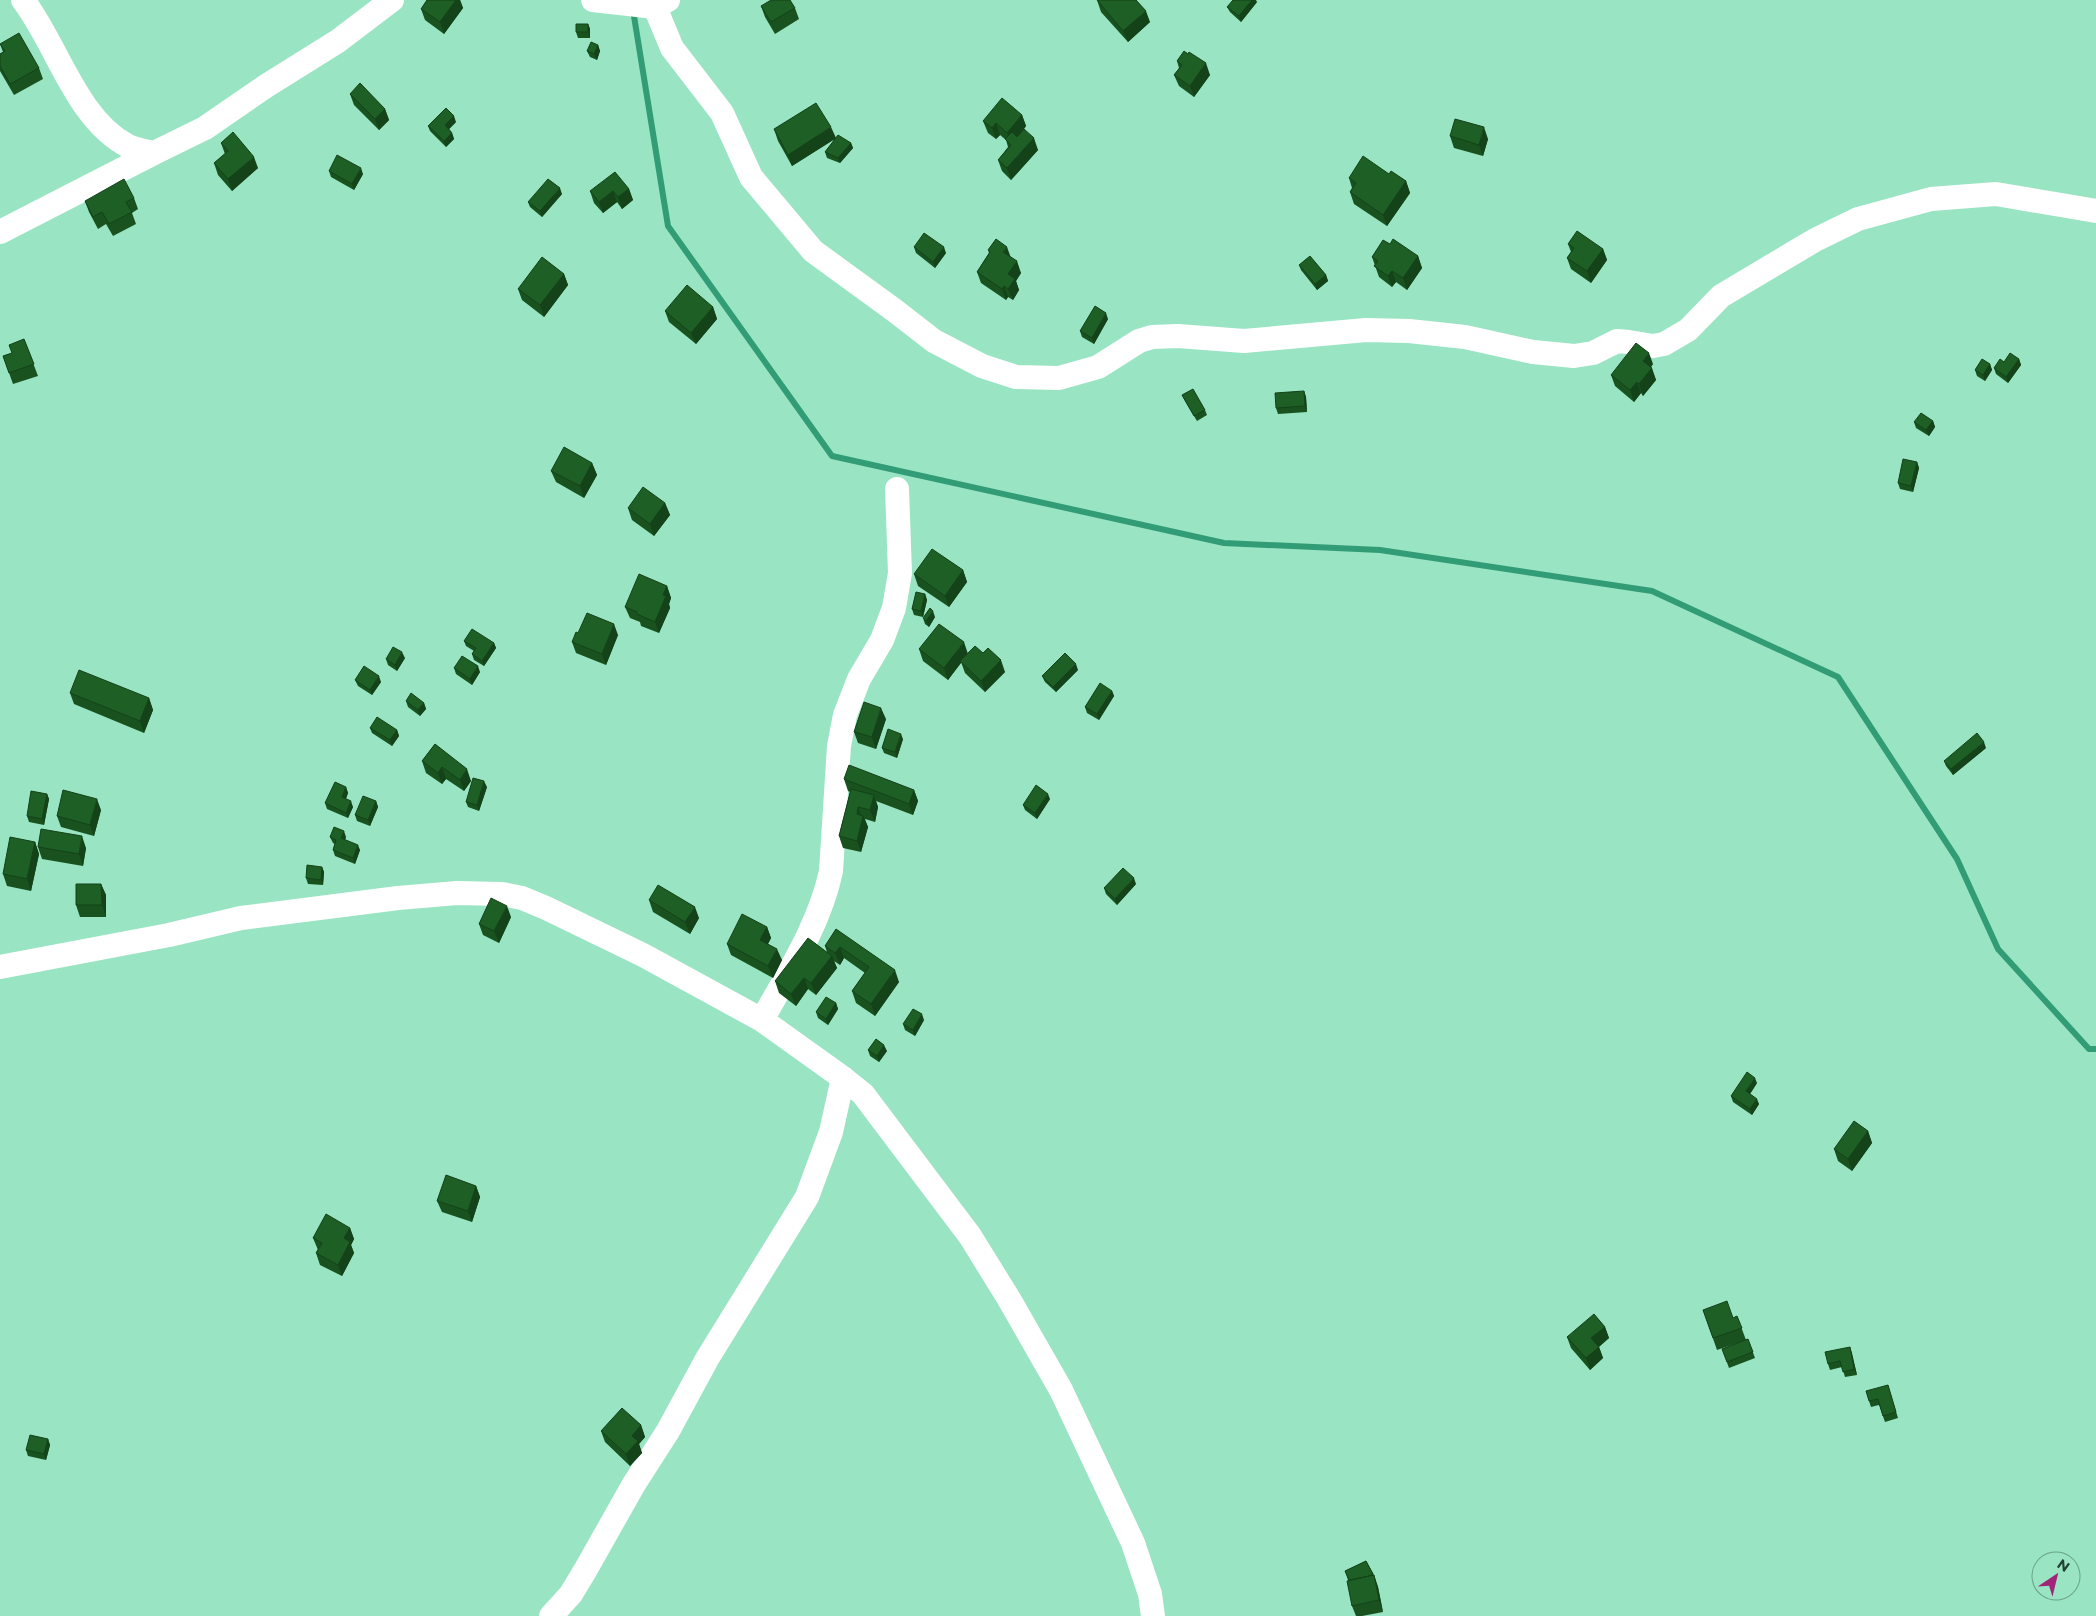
<svg xmlns="http://www.w3.org/2000/svg" width="2096" height="1616" font-family="Montserrat,sans-serif">
	<rect width="100%" height="100%" fill="#99e4c3"/>
	<g fill="none" stroke-linecap="round" stroke-linejoin="round">
		<path stroke="#329c76" stroke-width="6" d="M633 10 668 226 832 456 1224 543 1380 550 1652 591 1838 677 1957 859 1998 949 2089 1049H2096"/>
		<path stroke="#fff" stroke-width="24" d="M23 0C57 44 76 119 128 146 136 150 146 151 154 153L205 128 266 86 338 41 392 0
			M593 0 655 7 668 0
			M655 7 672 48 722 113 751 177 813 251 894 310 934 341 982 366 1016 377 1059 378 1098 367 1139 341 1152 337 1178 336 1244 341 1366 330 1409 331 1465 337 1533 352 1574 356 1593 353 1617 341 1629 342 1653 346 1664 344 1688 330 1721 296 1815 240 1858 219 1931 199 1996 194 2096 211
			M0 232 154 153
			M0 967 169 935 241 918 398 898 457 893 502 894 522 898 546 908 643 955 762 1020 843 1078 863 1094 970 1236 1009 1299 1061 1390 1133 1543 1150 1594 1153 1616
			M762 1020C788 973 820 924 831 871L839 746 845 715 859 679 882 640 894 608 900 573 897 489
			M551 1616 571 1594 586 1569 634 1484 668 1431 707 1359 807 1197 831 1132 843 1078"/>
	</g>
	<path fill="#19521f" d="M427 0H460L463 8 444 34 425 20 421 9Z
		M1097 0 1150 22 1128 42 1101 12Z
		M1257 2 1241 22 1230 12 1227 7Z
		M761 6 795 8 799 19 775 34 765 17Z
		M588 24 590 29V38H578L576 32Z
		M0 44 39 68 43 79 14 95 0 71V54L3 52Z
		M598 45 600 51 597 60 590 57 587 51Z
		M1188 54 1210 75 1194 97 1179 86 1174 75 1179 68 1177 61Z
		M350 94 385 109 389 120 379 130 354 105Z
		M1022 115 1026 126 1024 129 1038 150 1011 180 1002 171 998 160 1008 147 1006 140 1000 135 996 139 988 133 983 121Z
		M456 122 449 129 452 133 454 139 446 147 430 131 428 126Z
		M774 129 836 138 851 143 853 148 840 163 827 158 825 152 835 139 792 166 778 141Z
		M1450 136 1488 139 1483 156 1454 148Z
		M221 143 258 168 232 191 218 175 214 163 225 154Z
		M329 171 363 174 354 190 331 177Z
		M1389 174 1406 181 1410 193 1387 226 1354 204 1350 192 1352 188 1349 178Z
		M629 189 633 200 622 209 617 202 603 213 594 203 590 191Z
		M562 194 542 217 530 207 528 202Z
		M134 198 138 209 132 213 136 224 113 236 106 224 98 229 89 212 85 201Z
		M1390 244 1418 256 1422 268 1407 290 1396 282 1392 287 1379 277 1372 257Z
		M1568 244 1603 249 1607 260 1591 283 1571 269 1567 258 1571 252Z
		M914 247 946 253 935 268 916 253Z
		M988 250 1010 257 1021 273 1016 281 1019 290 1013 300 1008 297 1006 300 981 283 977 272 989 253Z
		M1299 265 1326 275 1328 281 1317 290 1301 270Z
		M564 274 568 285 544 317 522 300 518 289Z
		M713 307 717 319 696 344 669 322 665 311Z
		M1108 319 1094 344 1082 337 1080 331Z
		M24 339 38 376 13 384 3 356 12 353Z
		M2019 359 2021 365 2008 383 1996 374 1994 368 2004 362Z
		M1653 364 1651 367 1656 380 1643 396 1641 393 1634 402 1615 386 1611 375Z
		M1990 364 1992 370 1985 381 1977 376 1975 370Z
		M1304 391 1306 397 1307 412 1278 414 1276 408Z
		M1182 395 1205 410 1207 415 1197 421 1185 401Z
		M1933 421 1935 427 1929 436 1916 428 1914 422Z
		M1917 462 1919 468 1913 492 1900 489 1898 483Z
		M592 463 597 475 584 498 556 482 551 471Z
		M665 503 670 515 654 536 632 520 628 508Z
		M963 570 967 582 949 607 918 586 914 574Z
		M667 586 671 598 669 604 670 608 659 633 641 626 640 622 630 618 625 607Z
		M925 594 927 600 923 617 914 615 912 609Z
		M935 617 929 627 925 624 923 618Z
		M618 635 606 665 576 653 572 642Z
		M464 641 494 643 496 648 484 666 474 660 472 654 474 651 466 646Z
		M919 649 968 654 983 653 1005 672 985 692 965 673 961 662 948 680 923 661Z
		M405 658 397 671 388 665 386 659Z
		M454 668 480 672 472 685 456 674Z
		M1078 670 1056 692 1045 682 1042 676Z
		M355 680 381 682 372 695 358 686Z
		M1112 691 1114 696 1099 720 1087 713 1085 707Z
		M70 693 149 698 153 710 144 733 74 704Z
		M406 701 424 703 426 709 420 716 408 707Z
		M886 719 876 749 858 743 854 732Z
		M370 728 397 730 399 736 392 746 372 733Z
		M903 739 897 758 884 753 882 748Z
		M435 744 471 781 464 791 446 779 442 784 426 773 422 761Z
		M1986 748 1953 775 1946 766 1944 761Z
		M844 779 914 790 918 801 913 815 876 801 878 807 875 822 865 819 868 827 861 852 843 848 839 836 850 792 848 791Z
		M346 787 348 793 346 799 353 807 348 818 327 809 325 803Z
		M487 787 479 811 468 807 466 802Z
		M47 794 49 799 44 825 29 822 27 816Z
		M1050 799 1037 819 1025 810 1023 805Z
		M376 801 378 807 370 826 357 821 355 815Z
		M101 810 94 836 61 827 57 816Z
		M330 837H346L345 840 360 850 355 864 335 856 333 850 335 844 333 843Z
		M35 842 39 854 31 891 7 886 3 874Z
		M38 847 86 848 83 866 42 859Z
		M322 867 324 872 323 885 308 884 306 878Z
		M101 884 106 895V917H80L76 905Z
		M1136 884 1117 905 1106 894 1104 888Z
		M649 900 699 918 690 934 653 912Z
		M511 917 499 943 483 935 479 924Z
		M767 927 771 938 768 944 782 960 773 978 731 955 727 944Z
		M836 929 899 982 875 1016 856 1003 852 991 865 973 844 958 840 965 834 961 837 968 816 995 808 989 796 1006 779 993 775 981 827 952 825 946Z
		M836 1003 838 1009 828 1025 818 1018 816 1012Z
		M924 1020 915 1036 905 1030 903 1024Z
		M868 1050 887 1051 879 1062 870 1056Z
		M1757 1083 1750 1094 1759 1104 1752 1115 1733 1102 1731 1096Z
		M1868 1131 1872 1143 1852 1171 1838 1161 1834 1149Z
		M476 1186 480 1197 472 1222 442 1212 437 1201Z
		M350 1228 354 1239 351 1245 354 1253 342 1276 320 1265 316 1253 318 1250 313 1238Z
		M1703 1310 1733 1318 1737 1316 1746 1340 1717 1350Z
		M1605 1327 1609 1338 1599 1347 1603 1358 1590 1370 1571 1348 1567 1337Z
		M1748 1339 1755 1358 1729 1368 1722 1349Z
		M1850 1347 1857 1375 1845 1377 1842 1367 1830 1370 1828 1364Z
		M1888 1385 1898 1418 1885 1422 1879 1405 1871 1407 1869 1401Z
		M641 1425 645 1437 639 1444 642 1453 630 1466 605 1442 601 1431Z
		M48 1439 50 1445 46 1460 28 1456 26 1450Z
		M1366 1561 1374 1575 1378 1587 1383 1612 1362 1616H1356L1352 1606 1348 1580 1345 1571Z"/>
	<path fill="#144219" d="M456 0H460L463 8 444 34 440 22Z
		M1252 0H1256L1257 2 1241 22 1239 16Z
		M1146 11 1150 22 1128 42 1123 31Z
		M588 24 590 29V38L588 32Z
		M598 45 600 51 597 60 594 54Z
		M1206 63 1210 75 1194 97 1190 86Z
		M385 109 389 120 379 130 375 119Z
		M1022 115 1026 126 1011 145 1007 133Z
		M454 116 456 122 447 131 445 125Z
		M996 123 1000 135 996 139 992 128Z
		M831 127 836 138 792 166 788 155Z
		M1484 127 1488 139 1483 156 1479 145Z
		M452 133 454 139 446 147 444 141Z
		M1034 138 1038 150 1011 180 1007 168Z
		M851 143 853 148 840 163 838 158Z
		M254 157 258 168 232 191 228 179Z
		M361 168 363 174 354 190 352 184Z
		M1406 181 1410 193 1387 226 1383 215Z
		M560 188 562 194 542 217 540 211Z
		M629 189 633 200 622 209 618 197Z
		M613 191 617 202 603 213 599 202Z
		M944 247 946 253 935 268 933 262Z
		M1007 247 1011 258 1003 252Z
		M1603 249 1607 260 1591 283 1587 271Z
		M1418 256 1422 268 1407 290 1403 278Z
		M1017 261 1021 273 1016 281 1019 290 1013 300 1008 289V274Z
		M1392 271 1396 282 1392 287 1388 276Z
		M564 274 568 285 544 317 540 305Z
		M1326 275 1328 281 1317 290 1315 284Z
		M1004 286 1008 297 1006 300 1002 289Z
		M713 307 717 319 696 344 691 333Z
		M1106 313 1108 319 1094 344 1092 338Z
		M1649 353 1653 364 1647 372 1643 361Z
		M2019 359 2021 365 2008 383 2006 377Z
		M1990 364 1992 370 1985 381 1983 375Z
		M1652 368 1656 380 1643 396 1639 384Z
		M1637 382 1641 393 1634 402 1630 390Z
		M1304 391 1306 397 1307 412 1305 406Z
		M1933 421 1935 427 1929 436 1926 430Z
		M1917 462 1919 468 1913 492 1911 486Z
		M592 463 597 475 584 498 580 486Z
		M665 503 670 515 654 536 650 524Z
		M963 570 967 582 949 607 945 596Z
		M667 586 671 598 669 604 670 608 659 633 655 622 663 595Z
		M925 594 927 600 923 617 921 611Z
		M933 611 935 617 929 627 926 621Z
		M614 624 618 635 606 665 602 654Z
		M964 642 968 654 948 680 944 668Z
		M494 643 496 648 484 666 482 661Z
		M402 652 405 658 397 671 395 665Z
		M1001 660 1005 672 985 692 981 681Z
		M1076 664 1078 670 1056 692 1053 687Z
		M478 666 480 672 472 685 470 679Z
		M379 676 381 682 372 695 370 690Z
		M1112 691 1114 696 1099 720 1097 714Z
		M149 698 153 710 144 733 140 721Z
		M424 703 426 709 420 716 418 710Z
		M881 708 886 719 876 749 872 737Z
		M397 730 399 736 392 746 390 740Z
		M901 734 903 739 897 758 895 752Z
		M1984 742 1986 748 1953 775 1951 769Z
		M442 767 446 779 442 784 438 773Z
		M467 769 471 781 464 791 460 780Z
		M484 781 487 787 479 811 477 805Z
		M346 787 348 793 344 803 342 797Z
		M914 790 918 801 913 815 909 804Z
		M47 794 49 799 44 825 42 819Z
		M1048 794 1050 799 1037 819 1035 813Z
		M874 795 878 807 875 822 870 810Z
		M97 799 101 810 94 836 90 825Z
		M351 801 353 807 348 818 346 813Z
		M376 801 378 807 370 826 368 820Z
		M858 807 862 819 857 814Z
		M863 816 868 827 861 852 857 841Z
		M344 831 346 837 343 844 341 838Z
		M82 836 86 848 83 866 79 854Z
		M35 842 39 854 31 891 27 879Z
		M358 845 360 850 355 864 353 858Z
		M322 867 324 872 323 885 321 880Z
		M1134 878 1136 884 1117 905 1115 899Z
		M101 884 106 895V917L102 905Z
		M507 906 511 917 499 943 494 931Z
		M695 907 699 918 690 934 685 922Z
		M767 927 771 938 764 951 760 940Z
		M840 947 844 958 840 965 835 953Z
		M777 949 782 960 773 978 768 966Z
		M832 956 837 968 816 995 811 983Z
		M895 970 899 982 875 1016 871 1004Z
		M804 978 808 989 796 1006 791 994Z
		M836 1003 838 1009 828 1025 826 1019Z
		M922 1014 924 1020 915 1036 913 1030Z
		M884 1045 887 1051 879 1062 877 1056Z
		M1755 1078 1757 1083 1748 1097 1746 1091Z
		M1757 1099 1759 1104 1752 1115 1750 1109Z
		M1868 1131 1872 1143 1852 1171 1848 1159Z
		M476 1186 480 1197 472 1222 468 1211Z
		M350 1228 354 1239 351 1245 354 1253 342 1276 338 1265 344 1238Z
		M1605 1327 1609 1338 1595 1350 1591 1338Z
		M1599 1347 1603 1358 1590 1370 1586 1358Z
		M1850 1347 1852 1353 1857 1375 1854 1369Z
		M641 1425 645 1437 639 1444 642 1453 630 1466 626 1454 632 1436Z
		M48 1439 50 1445 46 1460 44 1454Z
		M1374 1575 1378 1587 1383 1612 1379 1600Z"/>
	<path fill="#1d5f24" stroke="#144219" d="M427 0H456L440 22 421 9Z
		M771 0H790L795 8 771 22 761 6Z
		M1097 0H1136L1146 11 1123 31Z
		M1233 0H1252L1239 16 1227 7Z
		M576 24H588V32H576Z
		M19 33 39 68 10 84 0 66V54L5 51 0 44Z
		M591 42 598 45 594 54 587 51Z
		M1184 51 1188 54 1189 52 1206 63 1190 86 1174 75 1182 65 1177 61Z
		M360 83 385 109 375 119 350 94Z
		M1002 98 1022 115 1007 133 996 123 992 128 983 121Z
		M816 103 831 127 788 155 774 129Z
		M446 108 454 116 445 125 452 133 444 141 428 126Z
		M1455 119 1484 127 1479 145 1450 136Z
		M1024 129 1034 138 1007 168 998 160 1011 145 1005 139 1012 132 1017 137Z
		M233 132 254 157 228 179 214 163 228 151 221 143Z
		M838 135 851 143 838 158 825 152Z
		M337 155 361 168 352 184 329 171Z
		M1363 156 1389 174 1391 171 1406 181 1383 215 1350 192 1356 183 1349 178Z
		M615 172 629 189 618 197 613 191 599 202 590 191Z
		M124 179 134 198 126 202 132 212 109 224 102 212 93 217 85 201Z
		M548 179 560 188 540 211 528 202Z
		M1577 231 1603 249 1587 271 1567 258 1574 248 1568 244Z
		M924 233 944 247 933 262 914 247Z
		M996 239 1007 247 1003 252 1017 261 1008 274 1015 279 1008 289 1004 286 1002 289 977 272 990 252 988 250Z
		M1393 239 1418 256 1403 278 1392 271 1388 276 1374 266 1378 261 1372 257 1383 240 1390 244Z
		M1310 256 1326 275 1315 284 1299 265Z
		M542 257 564 274 540 305 518 289Z
		M687 285 713 307 691 333 665 311Z
		M1095 306 1106 313 1092 338 1080 331Z
		M24 339 34 364 9 373 3 356 12 353 9 345Z
		M1636 343 1649 353 1643 361 1652 368 1639 384 1637 382 1630 390 1611 375Z
		M2010 353 2019 359 2006 377 1994 368 2000 359 2004 362Z
		M1982 359 1990 364 1983 375 1975 370Z
		M1193 389 1205 410 1194 416 1182 395Z
		M1304 391 1305 406 1276 408 1275 393Z
		M1921 413 1933 421 1926 430 1914 422Z
		M564 447 592 463 580 486 551 471Z
		M1903 459 1917 462 1911 486 1898 483Z
		M643 487 665 503 650 524 628 508Z
		M932 549 963 570 945 596 914 574Z
		M639 574 667 586 663 595 666 596 655 622 637 614V612L625 607Z
		M916 592 925 594 921 611 912 609Z
		M930 608 933 611 926 621 923 618Z
		M587 613 614 624 602 654 572 642 576 632 578 633Z
		M939 624 964 642 944 668 919 649Z
		M472 629 494 643 482 661 472 654 476 648 464 641Z
		M975 646 983 653 988 648 1001 660 981 681 960 661Z
		M393 647 402 652 395 665 386 659Z
		M1065 653 1076 664 1053 687 1042 676Z
		M462 656 478 666 470 679 454 668Z
		M364 666 379 676 370 690 355 680Z
		M79 670 149 698 140 721 70 693Z
		M1100 683 1112 691 1097 714 1085 707Z
		M411 693 424 703 418 710 406 701Z
		M864 702 881 708 872 737 854 732Z
		M377 717 397 730 390 740 370 728Z
		M888 729 901 734 895 752 882 748Z
		M1977 733 1984 742 1951 769 1944 761Z
		M435 744 467 769 460 780 442 767 438 773 422 761Z
		M849 765 914 790 909 804 844 779Z
		M473 778 484 781 477 805 466 802Z
		M335 782 346 787 342 797 351 801 346 813 325 803Z
		M1036 785 1048 794 1035 813 1023 805Z
		M851 789 874 795 870 810 858 807 857 814 863 816 857 841 839 836Z
		M63 790 97 799 90 825 57 816Z
		M31 791 47 794 42 819 27 816Z
		M363 796 376 801 368 820 355 815Z
		M334 827 344 831 341 838 358 845 353 858 333 850 336 840 330 837Z
		M41 829 82 836 79 854 38 847Z
		M10 837 35 842 27 879 3 874Z
		M307 865 322 867 321 880 306 878Z
		M1123 868 1134 878 1115 899 1104 888Z
		M76 884H101L102 905H76Z
		M658 885 695 907 685 922 649 900Z
		M491 898 507 906 494 931 479 924Z
		M742 914 767 927 760 940 777 949 768 966 727 944Z
		M836 929 895 970 871 1004 852 991 869 967 840 947 835 953 825 946Z
		M808 938 832 956 811 983 804 978 791 994 775 981Z
		M826 997 836 1003 826 1019 816 1012Z
		M913 1009 922 1014 913 1030 903 1024Z
		M876 1039 884 1045 877 1056 868 1050Z
		M1747 1072 1755 1078 1746 1091 1757 1099 1750 1109 1731 1096Z
		M1854 1121 1868 1131 1848 1159 1834 1149Z
		M446 1175 476 1186 468 1211 437 1201Z
		M326 1214 350 1228 344 1238 350 1242 338 1265 316 1253 322 1243 313 1238Z
		M1727 1301 1733 1318 1737 1316 1742 1328 1713 1338 1703 1310Z
		M1594 1314 1605 1327 1591 1338 1599 1347 1586 1358 1567 1337Z
		M1748 1339 1753 1352 1727 1362 1722 1349Z
		M1850 1347 1854 1369 1843 1372 1840 1361 1828 1364 1825 1352Z
		M1888 1385 1896 1412 1883 1416 1878 1399 1869 1401 1866 1391Z
		M622 1408 641 1425 632 1436 638 1441 626 1454 601 1431Z
		M30 1435 48 1439 44 1454 26 1450Z
		M1366 1561 1373 1574 1369 1576 1349 1580 1345 1571Z
		M1374 1575 1379 1600 1352 1606 1347 1581Z"/>
	<g transform="translate(2056 1576) rotate(35)"><circle r="24" fill="#99e4c3" stroke="#69a289"/>
	<path d="M0-4L9 19L0 12L-9 19Z" fill="#a12478"/>
	<text y="-8" font-size="14" font-weight="bold" text-anchor="middle" fill="#214033">N</text>
	</g>
</svg>
